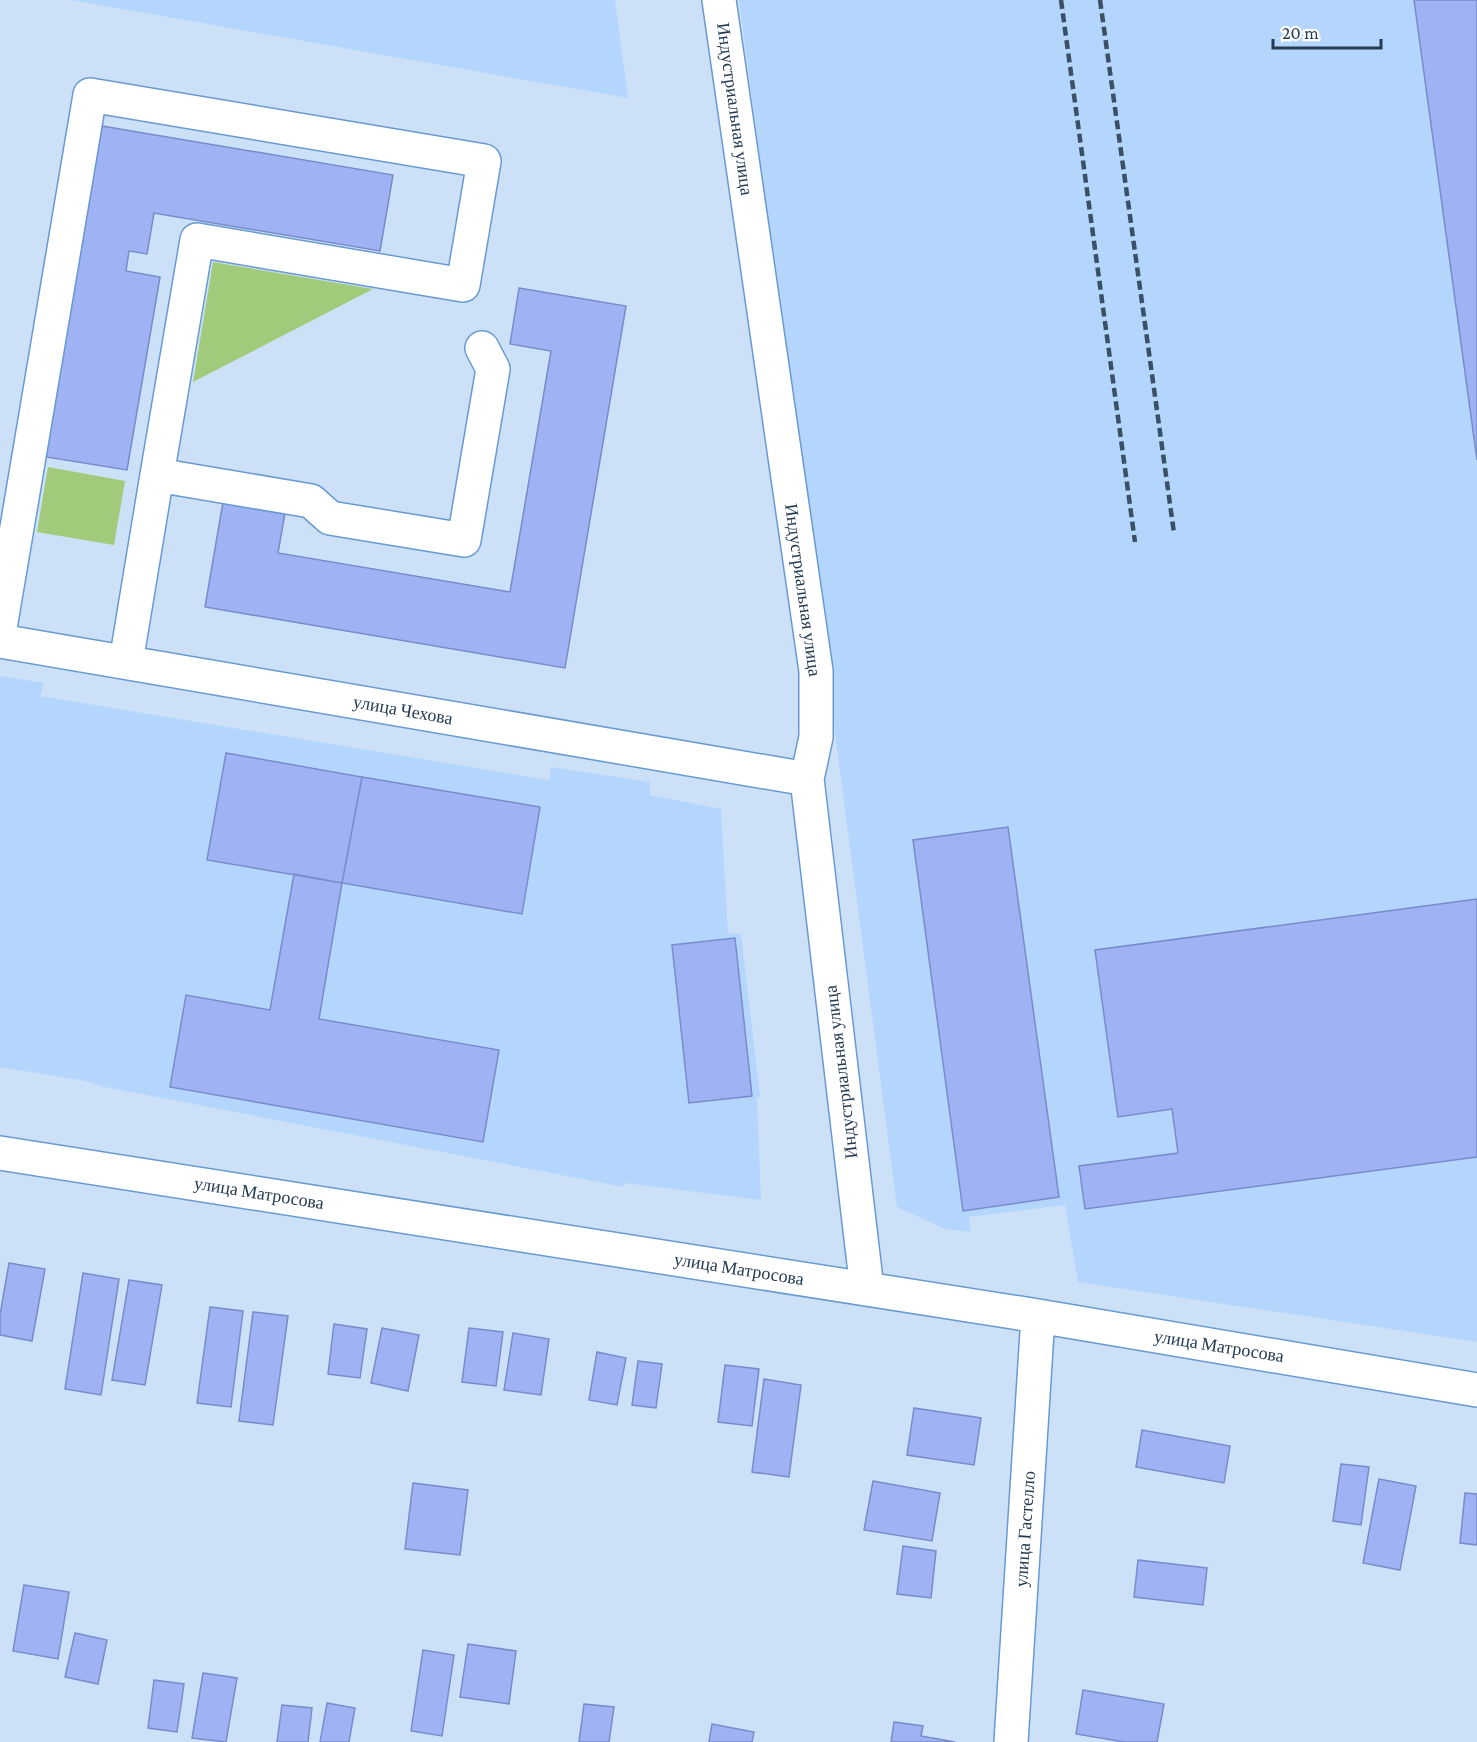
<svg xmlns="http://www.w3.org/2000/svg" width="1477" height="1742" font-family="'Crimson Pro',serif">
	<rect width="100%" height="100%" fill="#cce1f8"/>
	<path fill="#b4d6fc" d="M71 0H615L628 98Z
		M739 0H1477V1342L1078 1282 1065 1205 969 1217 971 1232 945 1229 897 1207Z
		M0 676 44 683 40 696 549 780 551 767 650 782V795L721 809 728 933 741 934 760 1096 757 1097 761 1200 624 1183V1187L100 1086 86 1081 0 1067Z"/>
	<path fill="#a1cb7a" d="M213 262 373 289 193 382Z
		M48 467 125 481 114 545 37 532Z"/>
	<path fill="#9eb2f4" stroke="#788bca" stroke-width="1.5" d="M1414 0H1477V460Z
		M102 126 393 175 380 251 154 213 147 254 129 251 126 271 160 277 127 470 46 457Z
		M519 288 626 306 565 668 205 607 223 502 285 513 278 553 510 592 551 351 510 344Z
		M226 753 362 777 342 883 207 860Z
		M362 777 540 807 522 914 342 883Z
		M1008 827 1059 1197 963 1211 913 840Z
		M294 874 342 883 319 1019 499 1050 483 1142 170 1087 186 995 270 1010Z
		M1477 899V1157L1085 1209 1079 1166 1178 1153 1172 1109 1118 1117 1095 950Z
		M735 938 752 1096 689 1103 672 945Z
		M9 1263 45 1269 32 1341 0 1335V1315Z
		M83 1273 119 1279 101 1395 65 1389Z
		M129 1280 162 1285 145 1385 112 1380Z
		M210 1307 243 1311 231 1407 197 1403Z
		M253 1312 288 1316 273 1425 239 1421Z
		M334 1324 367 1329 360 1378 328 1374Z
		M382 1328 419 1335 408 1391 371 1383Z
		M469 1328 503 1332 496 1386 462 1382Z
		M513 1333 549 1339 541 1395 504 1390Z
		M597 1352 626 1358 617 1405 589 1400Z
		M638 1361 662 1364 656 1408 632 1405Z
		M725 1365 759 1369 752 1426 718 1422Z
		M764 1379 801 1385 789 1477 752 1472Z
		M914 1408 981 1418 974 1465 907 1455Z
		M1142 1430 1230 1446 1224 1483 1136 1467Z
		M1341 1464 1369 1467 1361 1525 1333 1521Z
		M1379 1479 1416 1486 1400 1570 1363 1563Z
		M873 1481 940 1493 932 1541 864 1530Z
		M413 1483 468 1490 460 1555 405 1549Z
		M1465 1493 1477 1494V1545L1460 1543Z
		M903 1546 936 1551 931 1598 897 1594Z
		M1138 1560 1207 1568 1203 1605 1134 1597Z
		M24 1585 69 1592 58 1659 13 1651Z
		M75 1633 107 1640 98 1684 65 1677Z
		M468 1644 516 1651 509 1704 460 1697Z
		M423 1650 454 1655 442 1736 411 1731Z
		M203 1673 237 1678 226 1742 192 1738Z
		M154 1680 184 1684 177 1732 148 1728Z
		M1083 1690 1164 1704 1157 1742H1124L1076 1734Z
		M327 1703 355 1708 349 1742H320Z
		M584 1704 614 1707 609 1742H579Z
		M282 1705 312 1708 308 1742H277Z
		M894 1722 923 1726 921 1736 955 1742H891Z
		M712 1724 754 1732 752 1742H709Z"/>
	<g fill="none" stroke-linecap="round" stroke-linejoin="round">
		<defs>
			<path id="minor" d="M719 0 816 671V737L807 779 867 1289
				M0 628 90 95 484 161 463 285 197 240 157 475
				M0 641 807 779
				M126 662 157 475 311 501 330 518 464 540 493 369 482 348
				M0 1153 1038 1316 1477 1390
				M1011 1742 1038 1316"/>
		</defs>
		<use href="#minor" stroke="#689ad0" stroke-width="36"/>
		<use href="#minor" stroke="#fff" stroke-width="33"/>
		<path stroke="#3a5066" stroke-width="4.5" stroke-dasharray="9 4.5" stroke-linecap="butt" d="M1061 0 1135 542
			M1100 0 1174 533"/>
	</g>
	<g text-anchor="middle" stroke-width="6" stroke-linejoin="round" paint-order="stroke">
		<g font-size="18" fill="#253b51" stroke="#fff">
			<text transform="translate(735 109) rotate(82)" y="6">Индустриальная улица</text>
			<text transform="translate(803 590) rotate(82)" y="6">Индустриальная улица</text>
			<text transform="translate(403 710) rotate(10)" y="6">улица Чехова</text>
			<text transform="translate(841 1072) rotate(-97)" y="6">Индустриальная улица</text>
			<text transform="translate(259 1193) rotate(9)" y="6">улица Матросова</text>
			<text transform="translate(739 1269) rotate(9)" y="6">улица Матросова</text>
			<text transform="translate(1219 1346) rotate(9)" y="6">улица Матросова</text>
			<text transform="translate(1025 1529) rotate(-86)" y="6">улица Гастелло</text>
		</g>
	</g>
	<path d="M1273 39v9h108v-9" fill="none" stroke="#253b51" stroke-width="3"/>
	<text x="1282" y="39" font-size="18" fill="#253b51" stroke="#ffffff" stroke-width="4.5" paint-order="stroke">20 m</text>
</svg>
